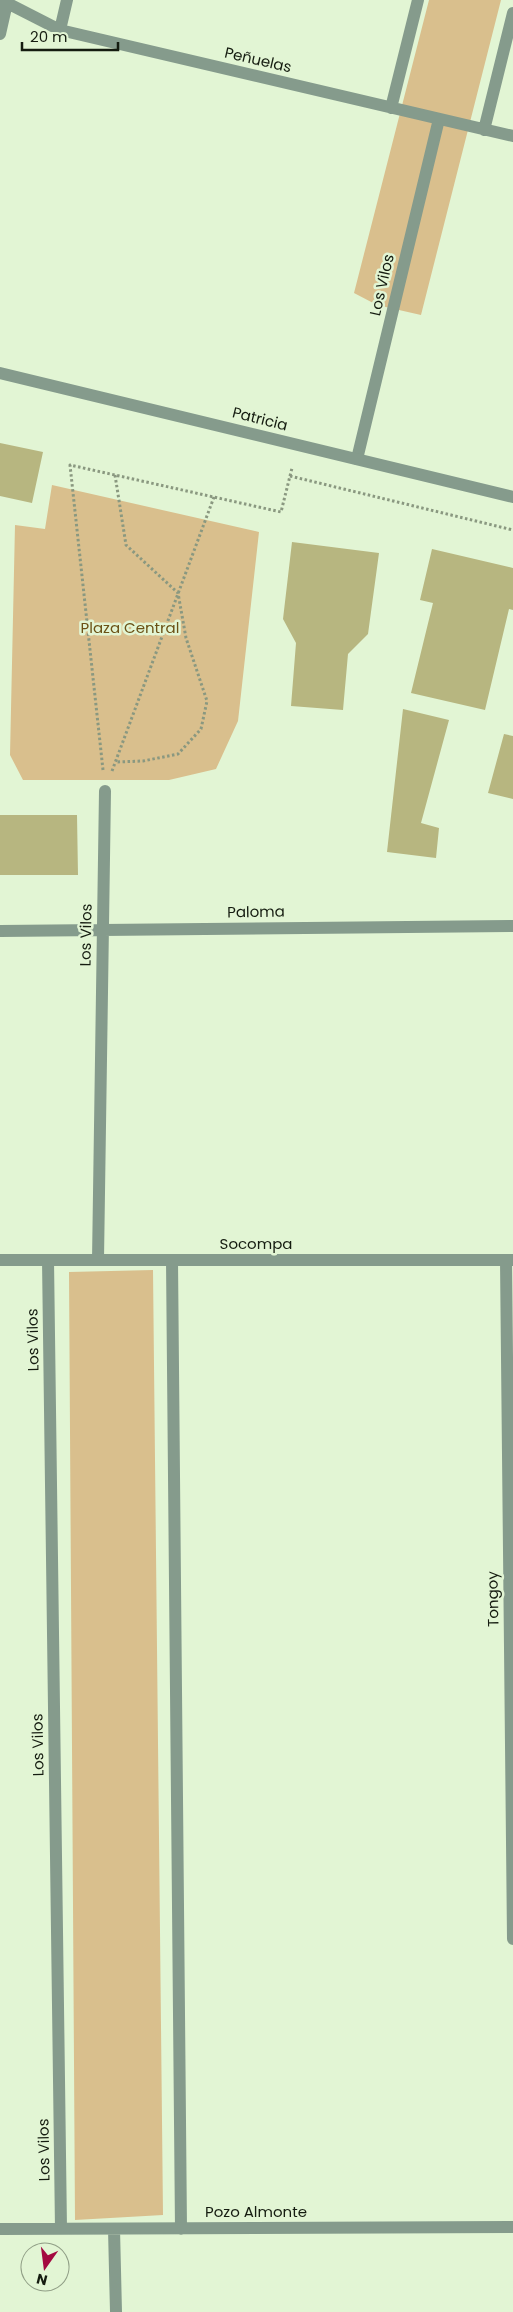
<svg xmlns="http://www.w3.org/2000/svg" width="513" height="2312" font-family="Poppins,sans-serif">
	<rect width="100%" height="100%" fill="#e2f5d4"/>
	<path fill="#d9bf8d" d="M429 0H501L421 315 377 305 354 293Z
		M52 485 259 532 238 721 216 769 169 780H23L10 755 15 525 45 529Z
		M153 1270 163 2215 75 2220 69 1272Z"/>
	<path fill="#b7b680" d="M0 443 43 452 32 503 0 496Z
		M292 542 379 553 368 634 348 654 343 710 291 706 296 643 283 619Z
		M432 549 513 568V610L509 609 485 710 411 693 433 603 420 600Z
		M403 709 449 720 421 823 439 828 436 858 387 852Z
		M504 734 513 736V799L488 793Z
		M0 815H77L78 875H0Z"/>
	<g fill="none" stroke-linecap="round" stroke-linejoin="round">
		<path stroke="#8a9880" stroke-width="3" stroke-dasharray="2.5 2.5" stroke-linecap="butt" d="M115 475 126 545 178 593 186 638 207 701 201 729 178 754 143 761 116 762
			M290 476 513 530
			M103 770 70 465 281 512 292 468
			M112 771 214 497"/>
		<path stroke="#859b8c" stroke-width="12" d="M0 1 7 3 60 30 513 136
			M60 30 67 0
			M0 34 7 3
			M391 108 418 0
			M484 130 513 13
			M357 459 439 119
			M0 931 513 926
			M0 1260H513
			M48 1260 61 2229
			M98 1260 105 791
			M172 1260 181 2229
			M506 1260 513 1939
			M0 2229 513 2227
			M114 2229 116 2312"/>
		<path stroke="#859b8c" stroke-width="12" d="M0 373 513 497"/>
	</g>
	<g text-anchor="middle" stroke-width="5" stroke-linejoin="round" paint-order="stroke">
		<g font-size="15" fill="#151c10" stroke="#e2f5d4">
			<text transform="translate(258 60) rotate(13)" y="5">Peñuelas</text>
			<text transform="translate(382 285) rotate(-77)" y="5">Los Vilos</text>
			<text transform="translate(260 419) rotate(14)" y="5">Patricia</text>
			<text transform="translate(256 912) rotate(-1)" y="5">Paloma</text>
			<text transform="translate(86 935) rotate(-89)" y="5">Los Vilos</text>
			<text x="256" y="1249">Socompa</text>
			<text transform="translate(33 1340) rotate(-91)" y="5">Los Vilos</text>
			<text transform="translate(493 1599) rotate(-91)" y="5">Tongoy</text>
			<text transform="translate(38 1745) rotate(-91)" y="5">Los Vilos</text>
			<text transform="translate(44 2150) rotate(-91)" y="5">Los Vilos</text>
			<text x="256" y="2217">Pozo Almonte</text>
		</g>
		<g font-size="15" fill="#6b5115" stroke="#e2f5d4">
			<text x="130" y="633">Plaza Central</text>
		</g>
	</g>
	<g transform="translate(45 2267) rotate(194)"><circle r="24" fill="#e2f5d4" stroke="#909e86"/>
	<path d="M0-4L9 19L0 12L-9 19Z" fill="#a40940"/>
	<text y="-8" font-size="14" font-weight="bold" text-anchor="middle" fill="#151c10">N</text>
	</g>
	<path d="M22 42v8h96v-8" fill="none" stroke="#151c10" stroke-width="2.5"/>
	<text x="30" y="42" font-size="15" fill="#151c10" stroke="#e2f5d4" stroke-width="4" paint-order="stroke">20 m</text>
</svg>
